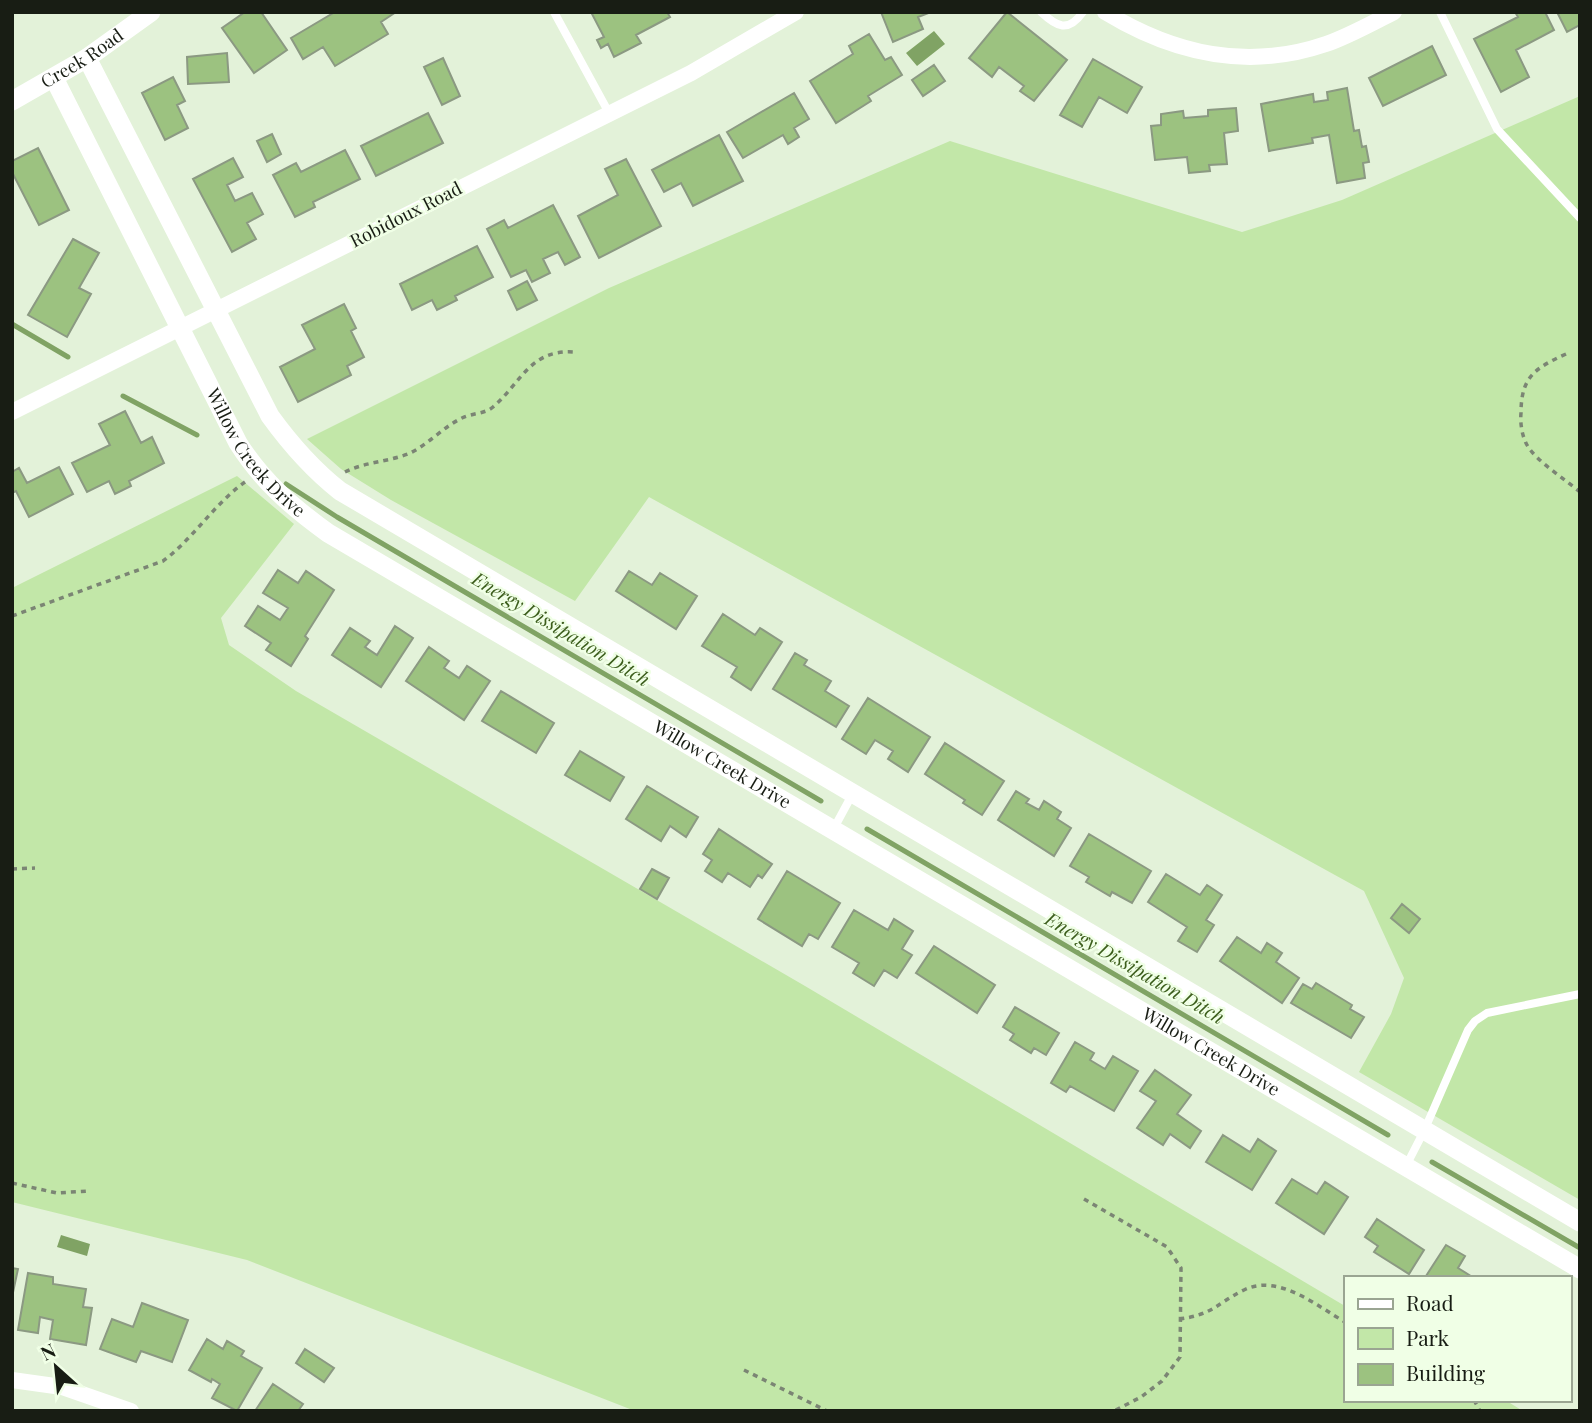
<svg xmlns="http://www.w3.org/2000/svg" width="1592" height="1423" font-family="'Playfair Display',serif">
	<rect width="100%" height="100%" fill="#e3f2d9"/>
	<path fill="#c2e7a8" d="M1580 96V1200L1359 1072 1391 1014 1404 978 1364 891 649 497 575 601 391 500 341 469 307 439 609 288 950 141 1242 232 1342 200Z
		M237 476 294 524 221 618 229 645 296 691 805 986 1345 1306V1400H1505L1523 1411H635L247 1260 12 1202V588Z"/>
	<path fill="#80a364" d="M934 31 945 44 917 66 906 53Z
		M61 1235 90 1244 87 1256 57 1247Z"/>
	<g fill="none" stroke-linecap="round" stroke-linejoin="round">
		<path stroke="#80a364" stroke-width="5" d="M12 324 68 357
			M123 396 197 435
			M286 484 337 517 821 801
			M867 829 1388 1135
			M1432 1162 1580 1248"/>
	</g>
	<path fill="#9cc280" stroke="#8b9982" stroke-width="2" d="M245 12H261L287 50 254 73 222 28Z
		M335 12H396L381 22 388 34 335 66 323 47 303 59 291 38Z
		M591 12H667L670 17 636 35 641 43 614 57 608 44 601 48 597 40 604 37Z
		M881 12H931L918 17 923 29 893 42Z
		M1007 12 1067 60 1034 101 1020 91 1024 86 999 67 992 77 969 58Z
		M1515 12H1545L1554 30 1516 50 1529 77 1501 92 1474 39 1518 17Z
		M1557 12H1580V25L1567 32Z
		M869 34 885 60 891 57 902 75 868 96 871 101 836 123 810 81 853 54 849 46Z
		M1432 46 1446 75 1383 106 1369 78Z
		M227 53 229 82 188 84 187 57Z
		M443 58 460 96 442 105 424 67Z
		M1093 59 1142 87 1127 113 1099 97 1082 127 1060 115Z
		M934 65 945 81 923 96 912 80Z
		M173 77 185 101 177 105 188 128 165 140 142 93Z
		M1347 88 1354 131 1359 130 1362 147 1366 146 1369 162 1363 163 1365 178 1337 183 1329 135 1312 138 1313 143 1269 151 1261 104 1313 94 1314 102 1328 100 1327 92Z
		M794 93 809 119 794 128 799 137 788 144 783 135 743 158 727 132Z
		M1236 108 1238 131 1224 133 1227 164 1209 165 1210 171 1189 173 1187 157 1155 160 1151 126 1161 125V114L1183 111 1184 118 1208 116V110Z
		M428 113 443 143 376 176 361 146Z
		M272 134 281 154 267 162 257 141Z
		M719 135 743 181 693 206 681 183 664 192 652 170Z
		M38 148 69 210 39 225 12 172V161Z
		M345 150 360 179 313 202 315 207 295 217 273 175 296 163 301 172Z
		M233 158 243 177 227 185 235 201 252 193 263 214 247 223 256 239 232 252 193 179Z
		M626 159 661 226 599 258 578 216 618 195 605 169Z
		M553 205 580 257 565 265 558 252 543 259 550 273 532 282 526 270 511 277 487 229 504 220 508 228Z
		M73 239 99 253 79 288 91 294 67 337 28 315Z
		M477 246 493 277 455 296 457 300 437 310 432 300 412 310 400 284Z
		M527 281 537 300 517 310 508 291Z
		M344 304 356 328 351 331 364 357 347 366 351 375 298 402 280 367 315 349 302 325Z
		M125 411 141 443 152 437 164 463 129 481 131 486 115 494 109 481 87 492 72 463 110 445 99 424Z
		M59 467 73 494 29 517 16 491 12 493V472L19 468 27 483Z
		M278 570 298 583 306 571 334 590 305 636 308 639 291 666 266 650 271 643 245 626 258 606 280 620 288 608 263 593Z
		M629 571 652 585 660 573 697 596 676 629 616 591Z
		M723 614 755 635 760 628 782 642 751 690 731 677 737 667 702 646Z
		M395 626 413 638 381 687 332 655 350 628 370 641 365 647 377 655Z
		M429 647 449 661 444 668 459 678 467 666 490 681 464 720 406 681Z
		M795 653 807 660 804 665 831 681 825 691 849 706 836 727 773 689Z
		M501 691 554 723 536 753 482 721Z
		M868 698 930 737 908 772 888 759 893 751 875 740 866 754 842 739Z
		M945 743 1004 781 982 815 963 803 965 800 925 774Z
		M580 751 624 777 610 801 565 775Z
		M647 786 698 817 686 837 670 826 661 841 626 819Z
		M1016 791 1029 799 1026 803 1039 810 1044 801 1061 812 1057 819 1071 828 1054 856 998 820Z
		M719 829 772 864 762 878 758 875 750 887 728 873 722 882 705 871 712 860 703 854Z
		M1089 834 1151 871 1132 903 1112 892 1110 896 1086 882 1089 877 1070 866Z
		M652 869 669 878 657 899 640 889Z
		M787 871 840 903 818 939 809 934 802 946 758 919Z
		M1166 874 1200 895 1207 885 1222 895 1206 920 1214 925 1197 952 1178 941 1187 927 1148 902Z
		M1402 904 1420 919 1409 933 1391 918Z
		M854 910 888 930 894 919 913 931 902 949 912 955 897 978 884 970 874 986 853 973 859 963 832 947Z
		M1237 937 1261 953 1267 943 1282 953 1276 962 1299 978 1282 1003 1220 961Z
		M934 946 995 985 977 1013 916 973Z
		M1316 983 1352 1005 1350 1009 1364 1017 1351 1038 1291 1003 1303 984 1312 989Z
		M1015 1007 1059 1033 1046 1055 1034 1048 1031 1053 1010 1040 1014 1034 1003 1027Z
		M1075 1042 1094 1053 1090 1060 1105 1069 1113 1056 1138 1071 1114 1111 1070 1086 1066 1092 1051 1083Z
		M1155 1070 1191 1095 1177 1114 1201 1131 1190 1148 1170 1134 1163 1145 1137 1128 1156 1101 1140 1091Z
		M1223 1135 1250 1152 1258 1139 1276 1151 1252 1190 1206 1162Z
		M1292 1179 1317 1194 1325 1182 1348 1197 1324 1234 1276 1203Z
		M1377 1219 1424 1250 1409 1274 1374 1252 1378 1246 1365 1237Z
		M1446 1245 1465 1256 1458 1268 1474 1278 1426 1276Z
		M12 1268 18 1269 12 1297Z
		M28 1273 53 1277V1284L86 1289 83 1307 92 1308 86 1345 50 1339 53 1320 40 1317 38 1333 18 1330Z
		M142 1303 188 1320 172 1362 141 1351 136 1362 100 1349 112 1319 133 1327Z
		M207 1339 223 1349 227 1341 244 1351 241 1356 262 1368 237 1411 212 1398 220 1384 212 1379 211 1382 189 1370Z
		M305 1349 334 1368 324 1382 296 1363Z
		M273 1384 303 1404 298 1411H255Z"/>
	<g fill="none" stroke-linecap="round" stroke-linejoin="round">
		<path stroke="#7b8574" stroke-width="3.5" stroke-dasharray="5 5" stroke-linecap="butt" d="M1566 354C1535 368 1521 377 1521 413 1520 423 1522 436 1527 445 1536 461 1565 479 1580 492
			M345 472C365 462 387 462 408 454 428 445 443 427 462 418 472 413 485 414 493 407 521 383 530 349 574 352
			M12 616 163 561C194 538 214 504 245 482
			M12 869 35 868
			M12 1183 57 1193 88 1191
			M1084 1199 1167 1247 1181 1268 1180 1357 1162 1381 1141 1397 1114 1411
			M1179 1319C1213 1315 1217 1303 1244 1290 1278 1273 1317 1306 1345 1322
			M744 1370 827 1411
			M1474 1400 1480 1411"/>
		<path stroke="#fff" stroke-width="8" d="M554 12 609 113
			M1041 12C1057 27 1068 33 1083 12
			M1440 12 1497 129 1580 218
			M833 830 853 793
			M1406 1166 1424 1131 1468 1030 1475 1021 1487 1013 1580 994"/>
		<path stroke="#fff" stroke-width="16" d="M1105 12C1174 54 1247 71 1326 44 1349 36 1372 23 1394 12
			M12 412 691 73 796 12
			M12 1380 62 1387 131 1411"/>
		<g stroke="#fff" stroke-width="19">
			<path d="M87 58 270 416C291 445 312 469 340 491L1580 1222"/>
			<path id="s1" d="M54 78 238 443C262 481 292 507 328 533L1580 1269"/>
			<path id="s2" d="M12 101 87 58 151 12"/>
		</g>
	</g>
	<g text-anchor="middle" stroke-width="5" stroke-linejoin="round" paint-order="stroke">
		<g font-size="18" fill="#181d14" stroke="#f0ffe6">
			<text dy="6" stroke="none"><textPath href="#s2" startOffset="82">Creek Road</textPath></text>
			<text transform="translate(406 215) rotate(-27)" y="6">Robidoux Road</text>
			<text dy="6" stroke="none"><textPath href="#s1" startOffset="427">Willow Creek Drive</textPath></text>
			<text dy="6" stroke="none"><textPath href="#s1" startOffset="994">Willow Creek Drive</textPath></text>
			<text dy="6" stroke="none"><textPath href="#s1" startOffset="1561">Willow Creek Drive</textPath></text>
		</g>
		<g font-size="19" font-style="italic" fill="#3c5e1c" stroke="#f0ffe6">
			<text transform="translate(561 629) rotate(31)" y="7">Energy Dissipation Ditch</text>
			<text transform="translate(1135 968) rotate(30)" y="7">Energy Dissipation Ditch</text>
		</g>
	</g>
	<rect width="1592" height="1423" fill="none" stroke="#181d14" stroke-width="28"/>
	<rect x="1344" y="1276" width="228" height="126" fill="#f0ffe6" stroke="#9aa592" stroke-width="2"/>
	<rect x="1358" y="1299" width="35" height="10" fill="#ffffff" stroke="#9aa592" stroke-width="2"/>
	<text x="1406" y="1311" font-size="21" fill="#181d14">Road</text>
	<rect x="1358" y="1328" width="35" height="21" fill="#c2e7a8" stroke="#9aa592" stroke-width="2"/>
	<text x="1406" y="1346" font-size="21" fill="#181d14">Park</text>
	<rect x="1358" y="1364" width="35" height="21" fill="#9cc280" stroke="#9aa592" stroke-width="2"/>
	<text x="1406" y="1381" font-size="21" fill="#181d14">Building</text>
	<g transform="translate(56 1367) rotate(333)" stroke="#f0ffe6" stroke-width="5" paint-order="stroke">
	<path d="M0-5L12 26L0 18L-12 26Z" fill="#181d14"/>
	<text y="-10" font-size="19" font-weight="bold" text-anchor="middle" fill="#181d14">N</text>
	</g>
</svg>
